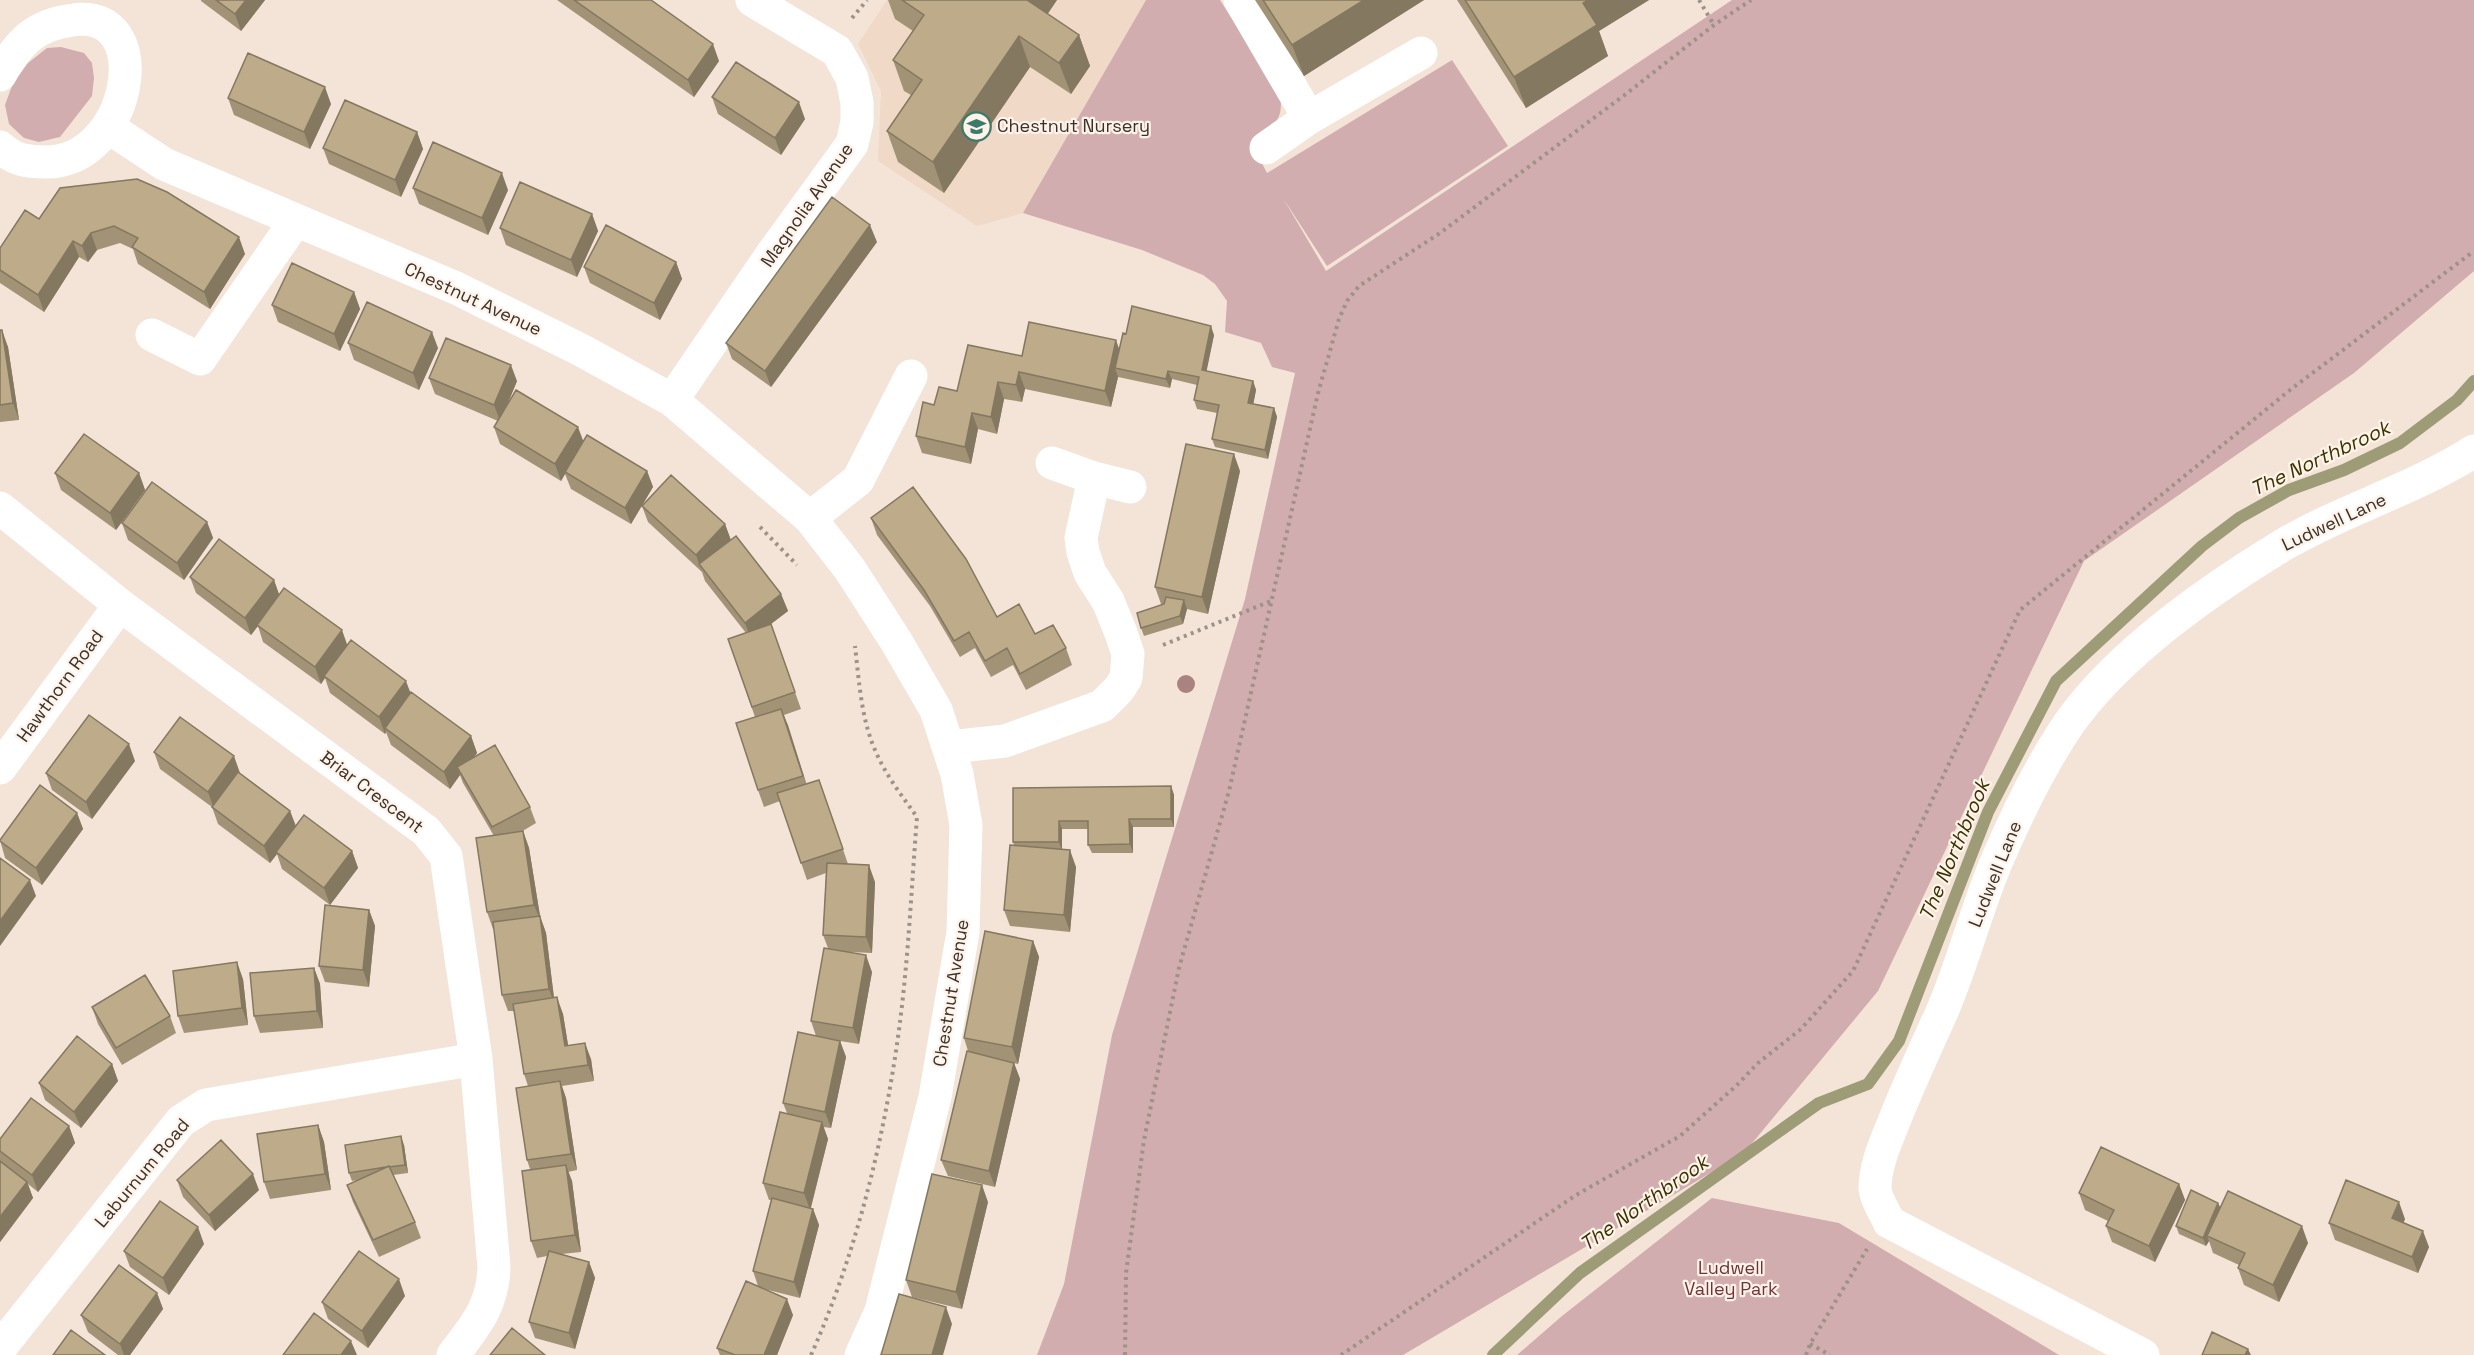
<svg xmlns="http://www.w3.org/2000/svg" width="2474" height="1355" font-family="'Space Grotesk',sans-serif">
	<rect width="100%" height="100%" fill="#f4e4d7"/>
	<path fill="#f0d9c7" d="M887 0H1146L1023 213 977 226 878 161 881 91 858 44Z"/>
	<path fill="#d1adaf" d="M1146 0H1220L1280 94C1284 122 1274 125 1252 139L1253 146 1267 173 1452 60 1508 146 1327 266 1283 198 1326 271 1732 0H2474V271L2354 373 2084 561 1878 991 1744 1153 1403 1355H1037L1064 1284 1112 1035 1245 599 1295 373 1272 367 1261 343 1225 332 1227 301 1215 284 1203 275 1142 250 1023 213Z
		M61 47 84 53 92 63 94 78 92 96 60 137 39 142 24 138 9 124 5 105 13 83 28 63 47 48Z
		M1712 1198 1839 1223 2059 1355H1517L1562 1316Z"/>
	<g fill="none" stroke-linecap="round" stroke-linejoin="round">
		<path stroke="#9e9c77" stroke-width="12" d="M1493 1355 1580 1273 1819 1103 1868 1084 1899 1041 1988 812 2056 681 2202 546 2239 518 2289 490 2344 470 2400 443 2457 400 2474 381"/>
		<path stroke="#9d9188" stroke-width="4" stroke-dasharray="3 4.5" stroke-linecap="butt" d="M1699 0 1714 25
			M852 18 867 0
			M760 527 797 565
			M1163 645 1271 601
			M1810 1344 1830 1355
			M811 1355C854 1259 882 1148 897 1044 908 969 911 893 917 817 902 796 885 774 875 750 861 718 859 680 855 646
			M1125 1355 1126 1273 1144 1140 1179 968 1229 791 1318 393 1339 319 1347 301 1359 286 1440 233 1622 97 1714 25 1751 0
			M1341 1355 1576 1195 1680 1136 1736 1086 1758 1063 1801 1029 1853 971 2020 610 2290 390 2474 251
			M1806 1355 1810 1344 1867 1249"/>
		<path stroke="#fff" stroke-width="33" d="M1240 0 1309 118
			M0 75C19 42 34 25 73 20 158 7 132 162 46 162 27 162 14 160 0 147
			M108 127 164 164 456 288 581 350 672 400 810 518 849 568 896 641 936 710 957 774 966 825 963 932 935 1097 881 1311 861 1355
			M1266 148 1309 118 1421 53
			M152 335 200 359 296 220
			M672 400 772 254 852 144 857 122V103L852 78 837 51 752 0
			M1052 463 1094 478 1130 487
			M0 508 120 605 426 831 446 856 476 1059 494 1267C493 1306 475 1326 453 1355
			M810 518 858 480 911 376
			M950 747 1005 741 1102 706 1119 689 1126 678 1128 654 1121 633 1108 601 1090 573 1083 552 1081 538 1094 478
			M0 768 120 605
			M0 1348 181 1121 206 1105 476 1059
			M2143 1355 1889 1222C1885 1212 1876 1200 1875 1189 1875 1164 1886 1142 1895 1119 1909 1084 1925 1049 1941 1014 1963 964 1976 909 1998 858 2018 812 2040 766 2068 725 2118 653 2209 590 2283 545 2344 509 2413 490 2474 451"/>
	</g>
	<circle fill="#aa8380" cx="1186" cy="684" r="9"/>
	<path fill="#a39376" d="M201 0H265L241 31 201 1Z
		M557 0H651L719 61 694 97Z
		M888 0H1057L1047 14 1079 35 1090 66 1071 94 1030 67 944 193 898 162 887 131 911 95 904 91 893 60 913 31 895 19Z
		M1255 0H1424L1304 76Z
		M1457 0H1649L1599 31 1608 56 1526 108Z
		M712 97 805 119 781 155 718 114Z
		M228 98 331 104 310 149 234 115Z
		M417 132 423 149 401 197 329 164 323 148Z
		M60 188 245 254 210 309 138 264 133 249 120 243 97 250 88 262 79 257 44 312 0 283V248L39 219Z
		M413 188 508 190 488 235 419 204Z
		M592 214 598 231 577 277 506 245 500 228Z
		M877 242 771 387 732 359 726 343Z
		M676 262 682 279 660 320 590 283 584 267Z
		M354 292 360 309 340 351 278 322 272 305Z
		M0 330 8 347 19 420 0 422Z
		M1126 334 1214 335 1206 371 1253 381 1256 390 1253 404 1274 408 1277 417 1268 459 1215 447 1212 439 1217 413 1197 409 1194 400 1197 385 1172 379 1170 388 1118 377 1111 407 1025 389 1022 402 1004 399 997 434 978 429 971 464 922 453 916 436 934 405 957 391 1022 356 1119 348Z
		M348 343 438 348 419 390 354 360Z
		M429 378 517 381 507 406 647 471 653 487 631 524 571 489 565 474 561 481 500 444 494 427 498 421 435 394Z
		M1240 471 1208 614 1187 609 1183 624 1144 636 1141 628 1164 604H1161L1155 587Z
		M55 473H139L145 490 116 530 61 490Z
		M642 506 725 524 731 540 781 594 788 611 771 624 801 709 784 715 806 784 825 797 848 864 875 882 872 953 849 952 872 972 859 1044 840 1041 846 1057 831 1128 823 1127 828 1139 811 1208 813 1209 819 1225 800 1298 764 1289 793 1315 777 1355H720L717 1348 758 1286 753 1271 771 1200H769L763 1183 787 1113 783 1103 816 1036 811 1021 828 948 823 935 826 873 807 880 780 801 764 807 758 790 755 717 728 639 746 633 705 581 702 572 648 522Z
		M871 518 997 617 1066 648 1072 665 1026 690 1013 665 991 677 975 648 960 657 930 606 877 535Z
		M207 522 213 538 184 580 128 540 122 523Z
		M190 577 274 580 279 595 410 693 471 736 477 753 474 757 530 807 536 823 521 832 523 831 529 848 540 916 546 933 554 998 563 1014 568 1045 591 1059 594 1081 562 1086 566 1098 577 1170 568 1172 572 1181 581 1252 562 1254 589 1262 595 1278 575 1349 535 1338 529 1322 547 1256 537 1258 531 1241 530 1169 527 1160 528 1086 524 1074 514 1011H508L502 995 494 929H493L487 912 494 836 463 783 460 775 450 789 391 745 386 732 385 734 330 693 325 678 321 684 263 642 258 626 251 635 196 593Z
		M154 752 240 773 290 811 296 826 352 851 358 868 330 905 282 869 277 854 270 863 218 824 212 807 160 769Z
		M135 761 92 819 52 790 46 773Z
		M1171 786 1174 795V827H1133V853H1092L1088 845V829H1062V849L1076 867 1070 932 1010 926 1004 910 1014 845 1013 842V788Z
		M77 813 83 829 42 885 5 858 0 840Z
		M369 910 375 926 369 987 325 982 319 966Z
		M1033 941 1039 957 1018 1064 1014 1063 1020 1079 995 1187 948 1176 941 1160 968 1051 964 1038Z
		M314 968 320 984 323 1028 260 1033 254 1016Z
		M243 979 248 1025 184 1033 178 1016Z
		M92 1007 170 1016 176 1033 122 1065 98 1024Z
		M112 1064 118 1081 81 1128 45 1100 39 1083Z
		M318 1125 324 1142 331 1190 270 1199 264 1182Z
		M69 1126 75 1143 38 1192 28 1184 33 1198 0 1242V1139Z
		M404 1145 408 1173 393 1175 415 1222 421 1238 379 1257 353 1202 347 1185 358 1180 352 1181 349 1173Z
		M177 1180 259 1190 215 1231 183 1197Z
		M2179 1184 2185 1200 2155 1262 2112 1242 2106 1226 2108 1221 2085 1210 2079 1193Z
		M988 1202 962 1309 912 1297 906 1280Z
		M2218 1203 2220 1208 2308 1243 2279 1302 2244 1285 2238 1268 2239 1265 2213 1253 2209 1241 2206 1246 2179 1234 2176 1226Z
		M2405 1219 2403 1223 2429 1247 2418 1273 2335 1240 2329 1223Z
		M204 1244 169 1295 130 1267 124 1251Z
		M157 1293 163 1309 130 1355H118L88 1332 81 1315Z
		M405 1296 368 1348 328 1319 322 1302Z"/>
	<path fill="#847860" d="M246 0H265L241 31 235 14Z
		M1026 0H1057L1037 30Z
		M1364 0H1424L1304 76 1292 45Z
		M1589 0H1649L1599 31 1608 56 1526 108 1514 77 1583 3Z
		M1079 35 1090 66 1071 94 1059 63Z
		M1019 36 1030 67 944 193 933 162Z
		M713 44 719 61 694 97 688 80Z
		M325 87 331 104 310 149 304 132Z
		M799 102 805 119 781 155 775 138Z
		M417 132 423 149 401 197 395 180Z
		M502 173 508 190 488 235 482 218Z
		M592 214 598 231 577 277 571 260Z
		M870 225 877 242 771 387 765 371Z
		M91 233 97 250 88 262 82 246Z
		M239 237 245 254 210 309 204 292Z
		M73 241 79 257 44 312 38 295Z
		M676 262 682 279 660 320 654 303Z
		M354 292 360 309 340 351 334 334Z
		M1211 326 1214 335 1205 379 1202 370Z
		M2 330 8 347 19 420 13 403Z
		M432 332 438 348 419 390 413 373Z
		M1116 340 1122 357 1115 368 1118 377 1111 407 1105 391Z
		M511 365 517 381 500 421 494 405Z
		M1168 371 1172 379 1170 388 1166 379Z
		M1019 372 1025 389 1022 402 1016 385Z
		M1253 381 1256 390 1252 411 1248 403Z
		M998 382 1004 399 997 434 991 417Z
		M1274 408 1277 417 1268 459 1265 450Z
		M972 413 978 429 971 464 965 447Z
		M578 427 584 443 565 472V474L561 481 555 464Z
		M1234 454 1240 471 1208 614 1202 597Z
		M647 471 653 487 631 524 625 508Z
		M139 473 145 490 116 530 110 513Z
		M207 522 213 538 184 580 177 563Z
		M725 524 731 541 699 564 702 572 696 555Z
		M274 580 280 597 251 635 245 618Z
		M781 594 788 611 751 639 745 623Z
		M1184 600 1187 609 1183 624 1180 616Z
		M342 630 348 647 324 676 325 678 321 684 315 667Z
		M406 681 412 697 385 728 386 732 385 734 379 717Z
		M781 709 788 725 809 792 803 776Z
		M471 736 477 753 461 774 457 767 460 775 450 789 444 772Z
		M129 744 135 761 92 819 86 802Z
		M234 756 240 773 214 809 208 792Z
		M1171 786 1174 795V827L1171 819Z
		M290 811 296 827 276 852 277 854 270 863 264 846Z
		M77 813 83 829 42 885 36 868Z
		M1129 819 1133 827V853L1130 844Z
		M1059 821 1062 829V851L1059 842Z
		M523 831 529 848 541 922 534 905Z
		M1070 850 1076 867 1070 932 1064 915Z
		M352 851 358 868 330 905 324 888Z
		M869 865 875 882 872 953 866 937Z
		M30 880 36 896 0 946V921Z
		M369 910 375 926 369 987 363 970Z
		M540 916 546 933 555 1006 549 989Z
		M1033 941 1039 957 1018 1064 1012 1047Z
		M866 955 872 972 859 1044 853 1028Z
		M237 962 243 979 248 1025 242 1008Z
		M314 968 320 984 323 1028 317 1011Z
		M557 997 563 1014 571 1063 565 1046Z
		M840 1041 846 1057 831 1128 825 1112Z
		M585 1043 591 1059 594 1081 588 1065Z
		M1014 1063 1020 1079 995 1187 989 1171Z
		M112 1064 118 1081 81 1128 74 1112Z
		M560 1081 566 1098 577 1170 571 1154Z
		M822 1122 828 1139 810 1210 804 1193Z
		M318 1125 324 1142 331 1190 325 1174Z
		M69 1126 75 1143 38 1192 32 1175Z
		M401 1136 404 1145 408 1173 405 1165Z
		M566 1165 572 1181 581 1252 575 1235Z
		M253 1174 259 1190 215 1231 209 1215Z
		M27 1182 33 1198 0 1242V1217Z
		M2179 1184 2185 1200 2155 1262 2149 1246Z
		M982 1185 988 1202 962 1309 956 1292Z
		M2399 1202 2405 1219 2398 1235 2392 1218Z
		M2218 1203 2222 1211 2207 1236 2209 1241 2206 1246 2203 1238Z
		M813 1209 819 1225 800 1298 794 1282Z
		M2302 1226 2308 1243 2279 1302 2273 1285Z
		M198 1227 204 1244 169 1295 163 1278Z
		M2423 1231 2429 1247 2418 1273 2412 1257Z
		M589 1262 595 1278 575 1349 569 1333Z
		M399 1279 405 1296 368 1348 362 1331Z
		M157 1293 163 1309 130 1355H124L120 1344Z
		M787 1299 793 1315 777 1355H764Z
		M946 1307 952 1324 943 1355H932Z
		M351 1341 357 1355H341Z
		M2248 1349 2251 1355H2245Z"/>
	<path fill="#bdab89" stroke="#847860" stroke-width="1.5" d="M216 0H246L235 14Z
		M574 0H651L713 44 688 80Z
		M902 0H1027L1079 35 1059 63 1019 36 933 162 887 131 922 80 893 60 924 15Z
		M1263 0H1364L1292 45Z
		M1465 0H1589L1583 3 1597 25 1514 77Z
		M248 53 325 87 304 132 228 98Z
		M736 62 799 102 775 138 712 97Z
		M345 100 417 132 395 180 323 148Z
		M433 142 502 173 482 218 413 188Z
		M137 179 167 192 239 237 204 292 132 247 138 238 114 226 91 233 82 246 73 241 38 295 0 270V248L25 210 39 219 60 188Z
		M520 182 592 214 571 260 500 228Z
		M832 197 870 225 765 371 726 343Z
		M606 225 676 262 654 303 584 267Z
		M292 263 354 292 334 334 272 305Z
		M367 302 432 332 413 373 348 343Z
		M1132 306 1211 326 1202 370 1253 381 1248 403 1274 408 1265 450 1212 439 1219 405 1194 400 1199 377 1168 371 1166 379 1115 368 1123 333 1126 334Z
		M1029 322 1116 340 1105 391 1019 372 1016 385 998 382 991 417 972 413 965 447 916 436 923 402 934 405 939 387 957 391 968 345 1022 356Z
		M0 330H2L13 403 0 405Z
		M446 338 511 365 494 405 429 378Z
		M516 390 578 427 555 464 494 427Z
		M84 434 139 473 110 513 55 473Z
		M587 435 647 471 625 508 565 472Z
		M1186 444 1234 454 1202 597 1155 587Z
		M671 475 725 524 696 555 642 506Z
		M152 482 207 522 177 563 122 523Z
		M913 487 966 559 997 617 1019 604 1035 634 1053 625 1066 648 1020 674 1007 648 985 661 969 632 954 641 924 590 871 518Z
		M736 536 781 594 745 623 699 564Z
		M219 539 274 580 245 618 190 577Z
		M284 588 342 630 315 667 257 625Z
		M1166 597 1184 600 1180 616 1141 628 1137 613 1164 604Z
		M771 624 795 692 752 707 728 639Z
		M351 640 406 681 379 717 324 676Z
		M411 692 471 736 444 772 385 728Z
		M781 709 803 776 758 790 736 723Z
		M89 715 129 744 86 802 46 773Z
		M180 717 234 756 208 792 154 752Z
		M495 745 530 807 492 827 457 767Z
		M238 772 290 811 264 846 212 807Z
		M819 780 843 849 801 863 777 793Z
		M40 785 77 813 36 868 0 841V840Z
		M1171 786V819H1129L1130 844 1088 845V821H1059V842H1013V788Z
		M304 815 352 851 324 888 276 852Z
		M523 831 534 905 487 912 476 838Z
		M1010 845 1070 850 1064 915 1004 910Z
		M0 858 30 880 0 921Z
		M827 863 869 865 866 937 823 935Z
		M325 905 369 910 363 970 319 966Z
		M540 916 549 989 502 995 493 922Z
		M985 931 1033 941 1012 1047 964 1038Z
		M824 948 866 955 853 1028 811 1021Z
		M237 962 242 1008 178 1016 173 971Z
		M314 968 317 1011 254 1016 250 973Z
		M145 975 170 1016 116 1048 92 1007Z
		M557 997 565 1046 585 1043 588 1065 524 1074 513 1004Z
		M798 1032 840 1041 825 1112 783 1103Z
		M77 1036 112 1064 74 1112 39 1083Z
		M967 1051 1014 1063 989 1171 941 1160Z
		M560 1081 571 1154 527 1160 516 1088Z
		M31 1098 69 1126 32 1175 0 1151V1139Z
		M780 1112 822 1122 804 1193 763 1183Z
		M318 1125 325 1174 264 1182 257 1134Z
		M401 1136 405 1165 389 1167V1166L386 1167 349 1173 345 1145Z
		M221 1140 253 1174 209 1215 177 1180Z
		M2101 1147 2179 1184 2149 1246 2106 1226 2114 1210 2079 1193Z
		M0 1161 27 1182 0 1217Z
		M566 1165 575 1235 531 1241 522 1171Z
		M389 1166 415 1222 373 1240 347 1185Z
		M932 1174 982 1185 956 1292 906 1280Z
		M2346 1180 2399 1202 2392 1218 2423 1231 2412 1257 2329 1223Z
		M2191 1190 2218 1203 2203 1238 2176 1226Z
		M2228 1191 2302 1226 2273 1285 2238 1268 2245 1253 2207 1236Z
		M772 1198 813 1209 794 1282 753 1271Z
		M160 1201 198 1227 163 1278 124 1251Z
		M359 1251 399 1279 362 1331 322 1302Z
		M549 1251 589 1262 569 1333 529 1322Z
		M119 1265 157 1293 120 1344 81 1315Z
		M746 1281 787 1299 764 1355H735L717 1348Z
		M899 1294 946 1307 932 1355H881Z
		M314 1313 351 1341 341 1355H283Z
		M512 1328 545 1355H490Z
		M71 1330 105 1355H53Z
		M2212 1332 2248 1349 2245 1355H2202Z"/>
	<defs>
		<symbol id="school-ring" viewBox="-11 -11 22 22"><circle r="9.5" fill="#fff2e8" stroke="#3b7b69" stroke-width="1.5"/><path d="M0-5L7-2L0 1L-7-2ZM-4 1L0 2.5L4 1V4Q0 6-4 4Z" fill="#3b7b69"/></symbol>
	</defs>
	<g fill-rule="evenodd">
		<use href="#school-ring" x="960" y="110" width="33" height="33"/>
	</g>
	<g text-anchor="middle" stroke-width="4.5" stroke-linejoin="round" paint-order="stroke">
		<g font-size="18" fill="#38322d" stroke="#fff2e8" text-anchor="start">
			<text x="997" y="132">Chestnut Nursery</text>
		</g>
		<g font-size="18" fill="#38322d" stroke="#fff2e8">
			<text transform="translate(807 205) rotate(-55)" y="6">Magnolia Avenue</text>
			<text transform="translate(473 299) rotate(25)" y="6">Chestnut Avenue</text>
			<text transform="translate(2334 522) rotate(-25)" y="6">Ludwell Lane</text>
			<text transform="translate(60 686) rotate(-54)" y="6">Hawthorn Road</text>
			<text transform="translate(372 792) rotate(37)" y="6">Briar Crescent</text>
			<text transform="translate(1995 874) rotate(-68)" y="6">Ludwell Lane</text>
			<text transform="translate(951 993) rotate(-81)" y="6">Chestnut Avenue</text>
			<text transform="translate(142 1173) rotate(-50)" y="6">Laburnum Road</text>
		</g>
		<g font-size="18" fill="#6d3439" stroke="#fff2e8">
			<text x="1731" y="1274">Ludwell<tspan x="1731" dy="21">Valley Park</tspan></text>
		</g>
		<g font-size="20" font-style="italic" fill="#373403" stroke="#fff2e8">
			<text transform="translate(2320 458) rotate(-25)" y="7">The Northbrook</text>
			<text transform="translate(1954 850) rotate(-67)" y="7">The Northbrook</text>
			<text transform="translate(1644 1203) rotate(-35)" y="7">The Northbrook</text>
		</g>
	</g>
</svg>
